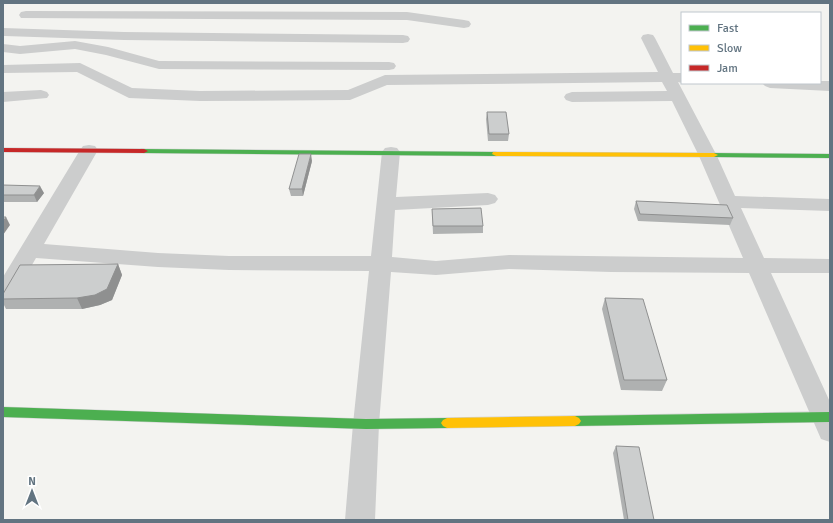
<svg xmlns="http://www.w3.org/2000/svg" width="833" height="523" font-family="Signika,sans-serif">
	<rect width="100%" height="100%" fill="#f3f3f0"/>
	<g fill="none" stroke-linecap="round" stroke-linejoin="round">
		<defs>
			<path id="fast" d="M141 149 496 152 500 154 496 156 144 153 140 151Z
				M711 153 830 154V158L714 157 710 155Z
				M3 407 366 419 447 418 451 420 453 423 451 426 447 428 366 429 3 417Z
				M830 412V422L575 426 571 424 569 421 571 418 575 416Z"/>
			<path id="slow" d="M493 152 714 153 718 155 714 157 496 156 492 154Z
				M575 416 579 418 581 421 579 424 575 426 447 428 443 426 441 423 443 420 447 418Z"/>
			<path id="jam" d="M3 148 144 149 148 151 144 153 3 152Z"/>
		</defs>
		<use href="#fast" stroke="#cfd0d0" stroke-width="1"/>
		<use href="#slow" stroke="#cfd0d0" stroke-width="1"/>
		<use href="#jam" stroke="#cfd0d0" stroke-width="1"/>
		<path fill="#cccdcd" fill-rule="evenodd" d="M26 11 407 12 464 20 469 21 471 24 469 27 464 28 407 20 21 18 19 15 21 12Z
			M3 28 124 32 403 35 408 36 410 39 408 42 403 43 124 40 5 36H3Z
			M648 34 653 35 655 38 673 73H682V83L678 82 717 156 735 196 830 199V211L741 208 764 258 830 259V273H771L830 402V442L821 439 749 273 611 272 509 269 436 275 391 272 379 424 375 520H345L353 424 369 271 229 270 158 267 36 258 11 301 3 303V277L80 150 83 146 89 145 95 146 98 150 44 244 158 253 229 256H371L382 152 385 148 391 147 397 148 400 152 396 197 488 193 495 195 498 199 495 203 488 205 395 210 392 257 436 261 509 255 743 258 699 156 672 101 572 102 566 100 564 97 566 94 572 92 667 91 662 82 387 85 350 100 200 101 129 98 77 72 3 73V65L80 63 132 88 200 91 348 90 385 75 658 72 641 38 643 35Z
			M75 41 108 47 159 61 389 62 394 63 396 66 394 69 389 70 159 69 106 55 75 49 20 54 3 52V44L20 46Z
			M820 81H830V91L770 88 765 86 762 83H820Z
			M41 90 47 92 49 95 47 98 3 102V92Z"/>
		<use href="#fast" fill="#4caf50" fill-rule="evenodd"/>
		<use href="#slow" fill="#ffc107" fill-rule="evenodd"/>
		<use href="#jam" fill="#c62828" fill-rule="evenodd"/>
	</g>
	<path fill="#afb1b1" d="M487 112 509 134 508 141H488L486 119Z
		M312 161 303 196H291L289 189Z
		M3 185 44 193 37 202H3Z
		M636 201 733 218 730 225 638 221 634 209Z
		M432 209 483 226V233L433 234Z
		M118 264 122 275 112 300 100 305 82 309H6L3 303V294Z
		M605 298 667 380 662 391 621 390 602 309Z
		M616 446 654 520H624L613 453Z"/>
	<path fill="#8f9090" d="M311 154 312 161 303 196 302 189Z
		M40 186 44 193 37 202 34 195Z
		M6 217 10 225 3 235V222Z
		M118 264 122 275 112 300 100 305 82 309 77 298Z"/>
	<path fill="#cccece" stroke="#8f9090" d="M487 112H506L509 134H489Z
		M299 154H311L302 189H289Z
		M3 185 40 186 34 195H3Z
		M636 201 727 205 733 218 640 214Z
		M481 208 483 226H433L432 209Z
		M3 217H6L3 222Z
		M118 264 107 289 95 295 77 298 3 299V294L20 265Z
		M605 298 643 299 667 380H624Z
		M616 446 639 447 654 520H628Z"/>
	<rect width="833" height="523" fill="none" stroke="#627481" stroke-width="8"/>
	<rect x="681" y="12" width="140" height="72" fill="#ffffff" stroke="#c0c7cd"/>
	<rect x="689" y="25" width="20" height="6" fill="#4caf50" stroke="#c0c7cd"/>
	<text x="717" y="32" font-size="12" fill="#627481">Fast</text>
	<rect x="689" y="45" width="20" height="6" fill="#ffc107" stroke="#c0c7cd"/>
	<text x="717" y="52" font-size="12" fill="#627481">Slow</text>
	<rect x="689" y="65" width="20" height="6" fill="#c62828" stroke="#c0c7cd"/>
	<text x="717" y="72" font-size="12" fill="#627481">Jam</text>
	<g transform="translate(32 491)" stroke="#ffffff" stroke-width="3" paint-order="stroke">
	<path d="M0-3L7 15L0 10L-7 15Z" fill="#627481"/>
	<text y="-6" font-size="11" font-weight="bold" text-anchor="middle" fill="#627481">N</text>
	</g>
</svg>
